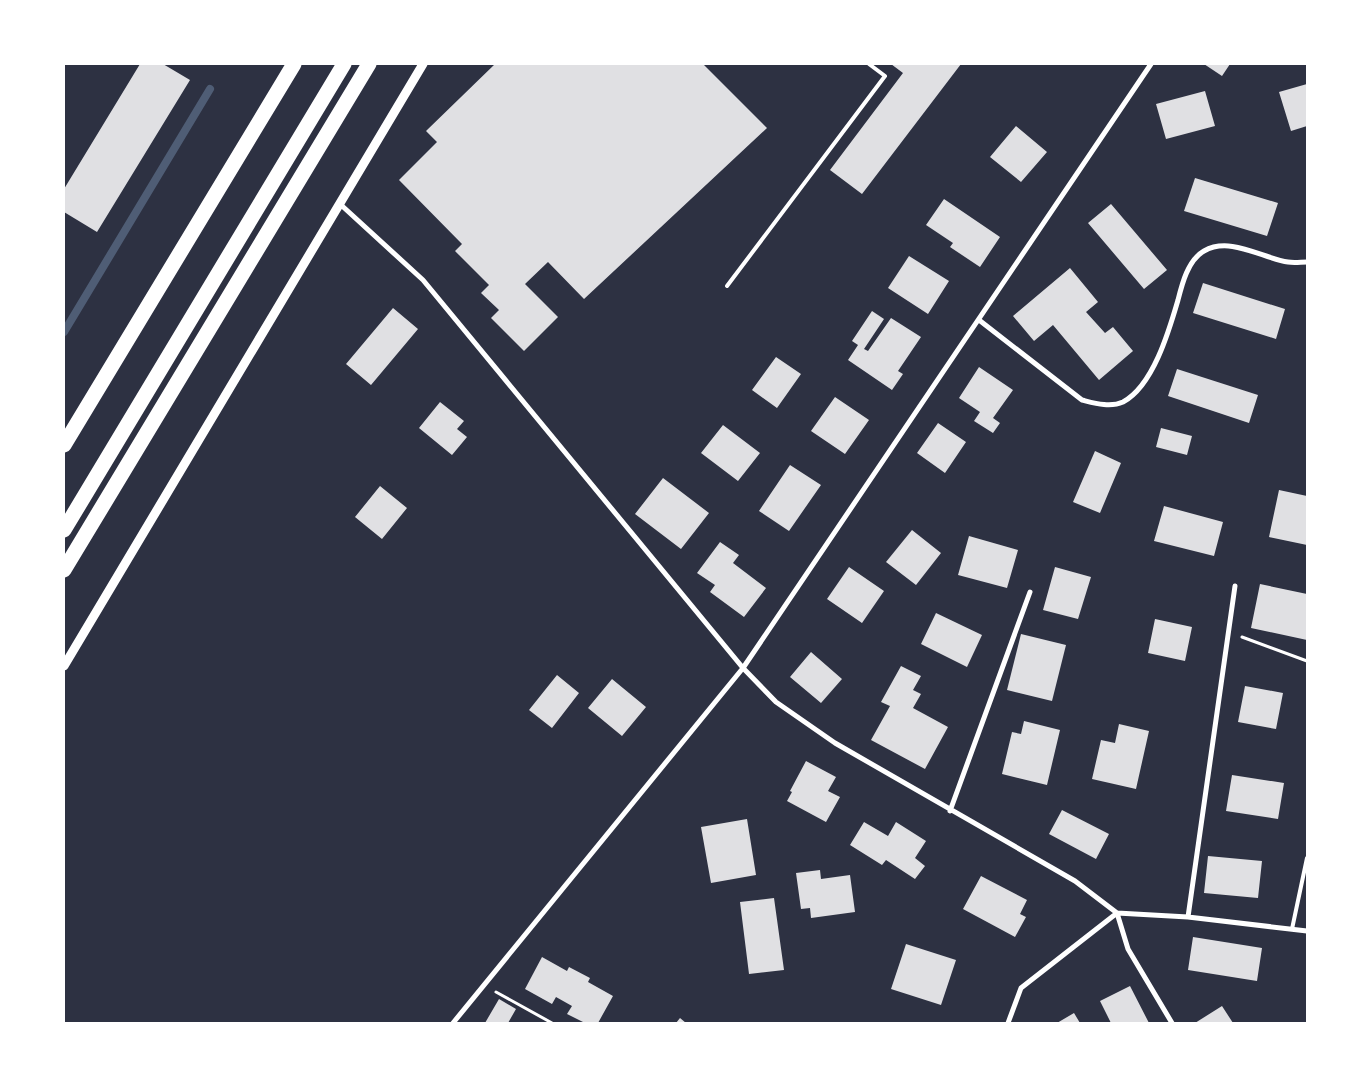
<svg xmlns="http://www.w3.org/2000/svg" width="1371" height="1087" font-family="'Source Sans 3',sans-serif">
	<rect width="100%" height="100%" fill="#2d3142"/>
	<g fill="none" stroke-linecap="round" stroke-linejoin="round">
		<path stroke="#4f5d75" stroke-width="8" d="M64 332 210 89"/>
	</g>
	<path fill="#e0e0e3" d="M140 64H163L190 80 97 232 64 212V189Z
		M495 64H703L767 128 584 299 548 262 525 284 558 317 524 351 491 318 499 310 481 293 489 285 455 251 462 244 399 180 437 142 426 131Z
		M891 64H961L862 194 830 170 903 73Z
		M1204 64H1230L1222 76Z
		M1307 84V126L1291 131 1279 92Z
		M1205 91 1215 126 1166 139 1156 104Z
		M1016 126 1047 152 1021 182 990 157Z
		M1195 178 1278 203 1267 236 1184 211Z
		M944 199 1000 237 980 267 950 247 953 243 926 225Z
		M1111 204 1167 270 1144 289 1088 223Z
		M909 256 949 281 928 314 888 288Z
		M1070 268 1098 302 1086 312 1105 333 1113 327 1133 351 1099 380 1053 325 1034 341 1013 316Z
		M1203 283 1285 309 1276 339 1193 313Z
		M393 308 418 329 371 385 346 364Z
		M872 311 884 319 864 349 868 351 891 318 921 337 898 371 903 374 892 390 848 360 858 345 852 341Z
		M776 357 801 374 777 408 752 390Z
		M979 367 1013 390 993 418 1000 423 993 433 974 421 980 412 959 398Z
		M1177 369 1258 395 1249 423 1168 396Z
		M835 397 869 420 845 454 811 431Z
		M440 402 464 421 457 429 467 437 452 455 419 428Z
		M938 423 966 442 945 473 917 453Z
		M723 425 760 453 738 481 701 453Z
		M1161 428 1192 436 1187 455 1156 447Z
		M1095 451 1121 463 1100 513 1073 502Z
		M790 465 821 485 789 531 759 511Z
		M663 478 709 513 681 549 635 514Z
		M380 486 407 508 382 539 355 517Z
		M1279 490 1307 496V545L1269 537Z
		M1164 506 1223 522 1214 556 1154 541Z
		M912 530 941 553 916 585 886 562Z
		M969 536 1018 550 1007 588 958 575Z
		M720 542 739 555 733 563 766 588 744 617 710 592 715 585 697 573Z
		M849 567 884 591 862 623 827 599Z
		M1055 567 1091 577 1078 619 1043 610Z
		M1260 584 1307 594V640L1251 628Z
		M936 613 982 635 967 667 921 644Z
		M1155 619 1192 627 1185 661 1148 653Z
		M1021 634 1066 645 1052 701 1007 690Z
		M811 652 842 679 821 703 790 677Z
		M901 666 921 676 913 690 921 694 913 708 948 727 925 769 871 740 890 706 881 702Z
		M557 675 579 693 552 728 529 710Z
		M612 679 646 707 622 736 588 708Z
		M1245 686 1283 693 1276 729 1238 722Z
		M1024 721 1060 730 1047 785 1002 774 1012 732 1021 734Z
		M1119 724 1149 731 1136 789 1092 779 1101 740 1115 743Z
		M806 761 836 777 828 791 840 797 826 822 787 801 792 792 790 791Z
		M1232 775 1284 783 1278 819 1226 811Z
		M1062 810 1109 834 1096 859 1049 834Z
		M747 819 756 875 711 883 701 827Z
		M864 822 888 836 896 822 926 841 915 858 925 866 915 879 886 860 882 865 850 845Z
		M1208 856 1262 861 1258 898 1204 893Z
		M820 870 821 879 850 875 855 912 811 918 810 908 801 909 796 873Z
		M981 876 1027 900 1020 914 1026 917 1015 937 963 909Z
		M774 898 784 970 749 974 740 902Z
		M1193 937 1262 948 1257 981 1188 970Z
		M906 944 956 960 941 1005 891 989Z
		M542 957 567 971 569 967 590 978 588 982 613 996 598 1023H585L567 1014 572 1006 556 997 552 1004 525 989Z
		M1130 986 1149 1023H1111L1100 1001Z
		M499 999 516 1009 508 1023H485Z
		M1222 1006 1233 1023H1195Z
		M1074 1013 1080 1023H1057Z
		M680 1018 686 1023H676Z"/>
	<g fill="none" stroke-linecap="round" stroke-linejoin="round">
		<path stroke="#fff" stroke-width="3" d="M1242 637 1307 661
			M496 992 552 1023"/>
		<path stroke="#fff" stroke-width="4" d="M727 286 885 76 869 64
			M1292 929 1307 858"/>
		<path stroke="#fff" stroke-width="5" d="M340 204 423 280 743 668 776 702 835 743 1075 881 1117 913 1188 917 1307 931
			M979 320 1082 400C1094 403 1110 408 1123 402 1153 386 1169 331 1178 300 1182 284 1188 260 1204 251 1230 236 1262 258 1288 262 1294 263 1301 262 1307 262
			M950 811 1030 592
			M1188 917 1235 586
			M453 1023 743 668 1151 64
			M1008 1023 1021 988 1117 913 1128 949 1172 1023"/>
		<path stroke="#fff" stroke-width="9" d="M64 666 423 64"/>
		<path stroke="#fff" stroke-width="15" d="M64 445 294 64
			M64 530 344 64
			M64 570 369 64"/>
	</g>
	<rect width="1371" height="1087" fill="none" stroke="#ffffff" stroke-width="130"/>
</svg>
